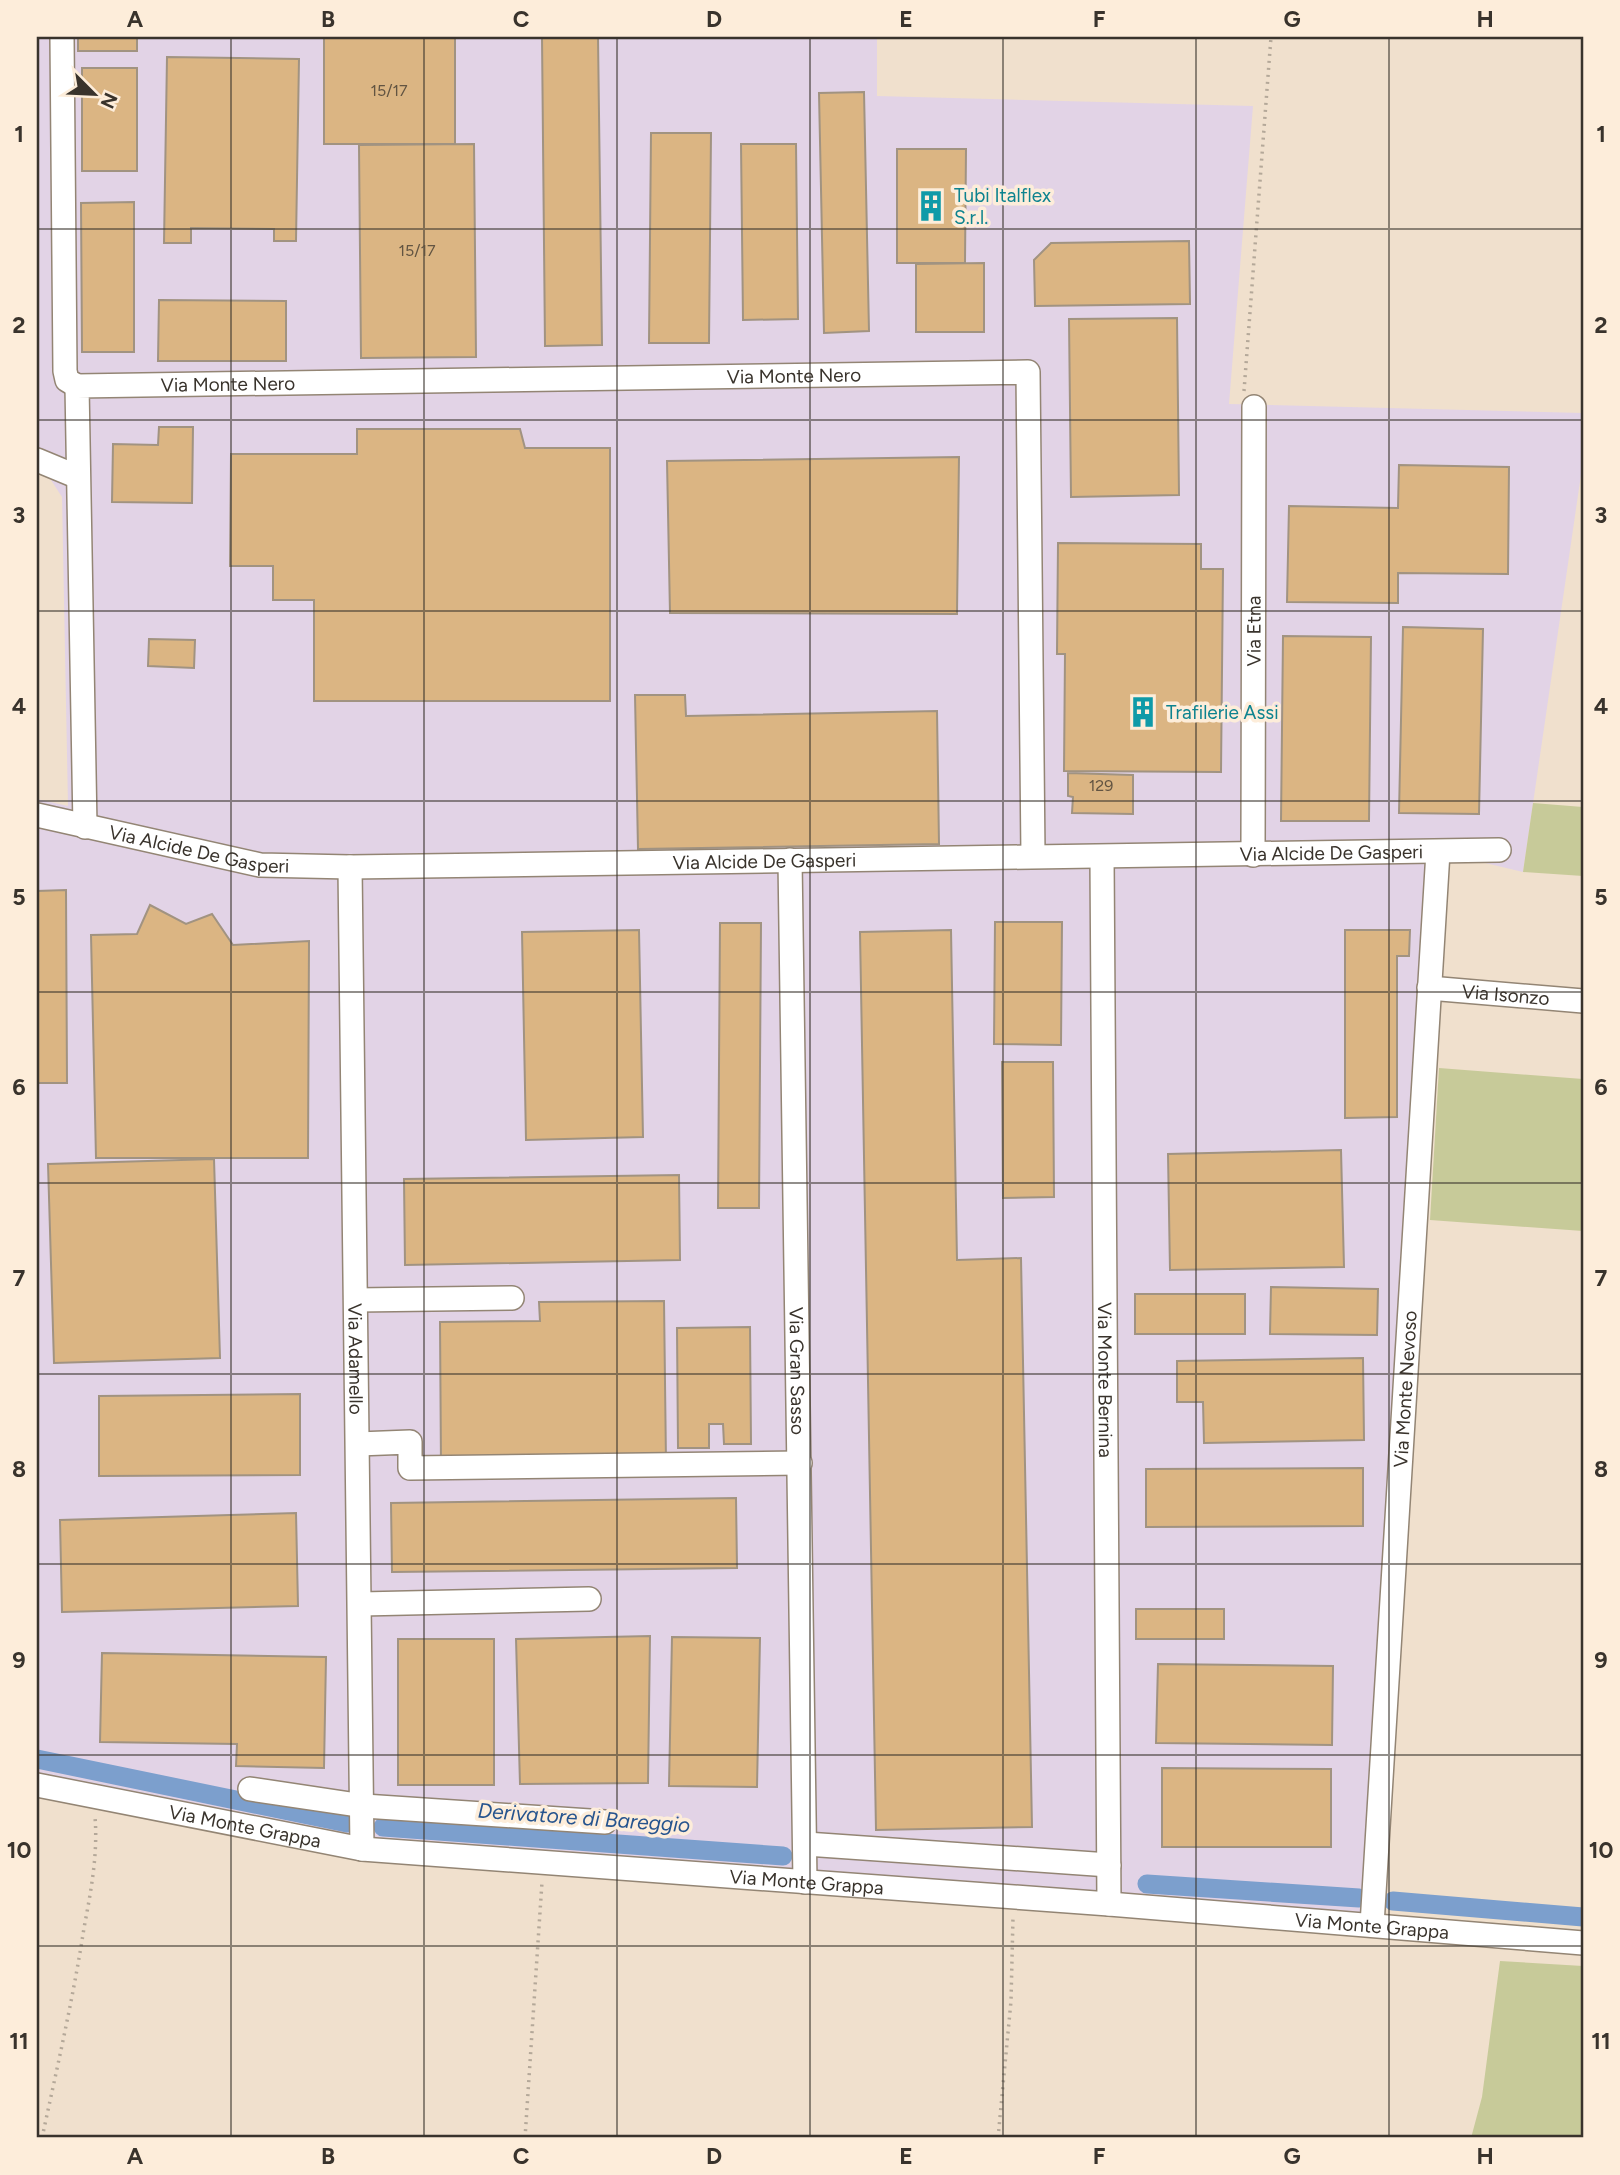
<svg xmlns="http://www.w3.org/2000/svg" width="1620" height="2175" font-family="Figtree,sans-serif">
	<rect width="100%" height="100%" fill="#f0e0cd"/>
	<path fill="#e2d3e6" d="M37 37H877V96L1253 106 1229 404 1583 413V461L1523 872 1439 852 1367 1918 338 1839 37 1779V799L68 806 62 497 49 477 37 473Z"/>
	<path fill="#c7ca99" d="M1533 803 1583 807V876L1523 872Z
		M1439 1068 1583 1079V1231L1430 1220Z
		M1500 1961 1583 1966V2138H1471L1482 2097Z"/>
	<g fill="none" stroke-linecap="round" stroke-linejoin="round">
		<path stroke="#7c9fcd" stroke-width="19" d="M37 1759 347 1823
			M383 1827 783 1856
			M1147 1884 1359 1898
			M1393 1901 1583 1917"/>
	</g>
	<path fill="#dbb583" stroke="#a19381" stroke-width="2" d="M78 37H137V51H78Z
		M324 37H455V144H324Z
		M542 37H598L602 345 545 346Z
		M167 57 299 59 296 241H274V229L191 228V243H164Z
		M82 68H137V171H82Z
		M864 92 869 331 824 333 819 93Z
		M651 133H711L709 343H649Z
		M474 144 476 357 361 358 359 145Z
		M741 144H796L798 319 743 320Z
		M897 149H966L965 263H897Z
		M134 202V352H82L81 203Z
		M1189 241 1190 304 1035 306 1034 260 1051 243Z
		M984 263V332H916V264Z
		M159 300 286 301V361H158Z
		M1177 318 1179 495 1071 497 1069 319Z
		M159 427H193L192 503 112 502 113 444 158 445Z
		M357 429H520L525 448H610V701H314V600H273V566H230L231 454H357Z
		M959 457 957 614 670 613 667 461Z
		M1399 465 1509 467 1508 574 1398 573V603L1287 602 1289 506 1398 508Z
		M1058 543 1201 544V569H1223L1221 772 1064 771 1065 654H1057Z
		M1403 627 1483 629 1479 814 1399 813Z
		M1283 636 1371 637 1369 821H1281Z
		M149 639 195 640 194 668 148 666Z
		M635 695H685L686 716 937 711 939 844 638 849Z
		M1068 773 1133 775V814L1072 813 1073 797 1068 796Z
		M66 890 67 1083H37V891Z
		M150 905 186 924 212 914 233 945 309 941 308 1158H96L91 935 137 934Z
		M995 922H1062L1061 1045 994 1044Z
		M720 923H761L759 1208H718Z
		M639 930 643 1137 526 1140 522 932Z
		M951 930 957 1260 1021 1258 1032 1827 876 1830 860 932Z
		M1345 930H1410L1409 956H1397V1117L1345 1118Z
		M1002 1062H1053L1054 1197 1003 1198Z
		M1341 1150 1344 1267 1170 1270 1168 1154Z
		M214 1159 220 1358 54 1363 48 1164Z
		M679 1175 680 1260 405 1265 404 1179Z
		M1271 1287 1378 1289 1377 1335 1270 1334Z
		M1135 1294H1245V1334H1135Z
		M664 1301 666 1463 441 1466 440 1322 540 1321 539 1302Z
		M750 1327 751 1444H724L723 1424H709V1448H678L677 1328Z
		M1363 1358 1364 1440 1204 1443 1203 1402H1177V1361Z
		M300 1394V1475L99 1476V1396Z
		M1363 1468V1526L1146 1527V1469Z
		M736 1498 737 1568 392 1572 391 1503Z
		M296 1513 298 1606 62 1612 60 1520Z
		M1136 1609H1224V1639H1136Z
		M650 1636 648 1783 520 1784 516 1639Z
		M672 1637 760 1638 757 1787 669 1786Z
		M398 1639H494V1785H398Z
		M102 1653 326 1657 324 1768 236 1766 237 1744 100 1742Z
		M1158 1664 1333 1666 1332 1745 1156 1743Z
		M1162 1768 1331 1769V1847H1162Z"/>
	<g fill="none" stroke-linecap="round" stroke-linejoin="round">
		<defs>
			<g id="minor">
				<path d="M62 37 65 371 67 380 77 386"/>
				<path d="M37 460 78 477"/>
				<path id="s1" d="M37 815 260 865 350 867 1499 850"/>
				<path id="s2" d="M85 827 77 386 1028 372 1033 855"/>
				<path id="s3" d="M1253 855 1254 407"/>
				<path id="s4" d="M1102 857 1109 1904"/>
				<path id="s5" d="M790 860 805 1882"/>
				<path id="s6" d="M350 867 362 1849"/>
				<path id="s7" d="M1429 988 1583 1001"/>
				<path d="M356 1300 512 1298"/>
				<path d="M358 1444 410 1442V1468L800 1463"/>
				<path d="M361 1604 589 1599"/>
				<path id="s8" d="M37 1785 362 1849 1109 1904 1583 1943"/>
				<path d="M250 1789 364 1806 605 1822"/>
				<path d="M806 1844 1109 1865"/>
				<path id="s9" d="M1372 1925 1438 852"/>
			</g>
		</defs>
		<use href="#minor" stroke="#938574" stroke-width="26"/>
		<path stroke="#b4a899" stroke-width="3.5" stroke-dasharray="2 5" stroke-linecap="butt" d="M1244 391 1271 37
			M42 2138C57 2068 73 1999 84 1928 91 1891 98 1854 95 1817
			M525 2138 542 1882
			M998 2138 1011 2001 1013 1917"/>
		<use href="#minor" stroke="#fff" stroke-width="23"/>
	</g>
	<path fill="none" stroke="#39332c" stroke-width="2" stroke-opacity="0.55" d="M231 37V2138M424 37V2138M617 37V2138M810 37V2138M1003 37V2138M1196 37V2138M1389 37V2138M37 229H1583M37 420H1583M37 611H1583M37 801H1583M37 992H1583M37 1183H1583M37 1374H1583M37 1564H1583M37 1755H1583M37 1946H1583"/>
	<defs>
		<symbol id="building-bare" viewBox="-9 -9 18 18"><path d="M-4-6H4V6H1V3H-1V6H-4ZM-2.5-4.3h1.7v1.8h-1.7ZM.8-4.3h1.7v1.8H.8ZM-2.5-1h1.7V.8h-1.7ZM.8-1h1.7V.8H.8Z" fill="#0f9aa8" stroke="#fdedda" stroke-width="2.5" paint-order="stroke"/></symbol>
	</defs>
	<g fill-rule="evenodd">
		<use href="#building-bare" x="909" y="184" width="44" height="44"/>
		<use href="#building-bare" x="1121" y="690" width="44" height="44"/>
	</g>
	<g text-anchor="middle" stroke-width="7" stroke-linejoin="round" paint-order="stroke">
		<g font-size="16" fill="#625442">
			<text x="389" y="96">15/17</text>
			<text x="417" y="256">15/17</text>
			<text x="1101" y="791">129</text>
		</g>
		<g font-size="19" fill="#0d838f" stroke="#fdedda" text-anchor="start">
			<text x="954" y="202">Tubi Italflex<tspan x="954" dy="22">S.r.l.</tspan></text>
			<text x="1166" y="719">Trafilerie Assi</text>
		</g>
		<g font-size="19" fill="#39332c" stroke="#fdedda">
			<text dy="7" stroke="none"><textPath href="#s2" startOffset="1158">Via Monte Nero</textPath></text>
			<text dy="7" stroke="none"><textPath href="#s2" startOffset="592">Via Monte Nero</textPath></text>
			<text dy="7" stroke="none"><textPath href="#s3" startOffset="224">Via Etna</textPath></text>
			<text dy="7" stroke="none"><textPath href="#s1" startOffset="166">Via Alcide De Gasperi</textPath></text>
			<text dy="7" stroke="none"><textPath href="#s1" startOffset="1300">Via Alcide De Gasperi</textPath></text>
			<text dy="7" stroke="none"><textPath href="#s1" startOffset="733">Via Alcide De Gasperi</textPath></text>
			<text dy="7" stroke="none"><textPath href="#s7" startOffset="77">Via Isonzo</textPath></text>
			<text dy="7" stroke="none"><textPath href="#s6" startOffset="492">Via Adamello</textPath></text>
			<text dy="7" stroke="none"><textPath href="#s5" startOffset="511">Via Gran Sasso</textPath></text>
			<text dy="7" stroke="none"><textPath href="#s4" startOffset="523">Via Monte Bernina</textPath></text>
			<text dy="7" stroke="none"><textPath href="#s9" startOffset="537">Via Monte Nevoso</textPath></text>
			<text dy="7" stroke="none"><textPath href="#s8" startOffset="212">Via Monte Grappa</textPath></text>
			<text dy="7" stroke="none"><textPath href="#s8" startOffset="777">Via Monte Grappa</textPath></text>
			<text dy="7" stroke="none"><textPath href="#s8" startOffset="1344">Via Monte Grappa</textPath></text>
		</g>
		<g font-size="21" font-style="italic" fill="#26548e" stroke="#fdedda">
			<text transform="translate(584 1818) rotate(4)" y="7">Derivatore di Bareggio</text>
		</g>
	</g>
	<rect width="1620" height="2175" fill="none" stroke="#fdedda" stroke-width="77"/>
	<g transform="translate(94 94) rotate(114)" stroke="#fdedda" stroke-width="5" paint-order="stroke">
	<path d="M0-5L12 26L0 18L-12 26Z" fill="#39332c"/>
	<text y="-10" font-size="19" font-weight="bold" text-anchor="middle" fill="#39332c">N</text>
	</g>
	<rect x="38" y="38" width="1544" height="2098" fill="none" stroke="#39332c" stroke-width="2.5"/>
	<g font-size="23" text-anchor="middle" font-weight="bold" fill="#39332c">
		<text x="135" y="27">A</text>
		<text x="328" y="27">B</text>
		<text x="521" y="27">C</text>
		<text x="714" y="27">D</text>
		<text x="906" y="27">E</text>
		<text x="1099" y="27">F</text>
		<text x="1292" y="27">G</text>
		<text x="1485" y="27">H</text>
		<text x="19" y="142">1</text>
		<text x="1601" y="142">1</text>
		<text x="19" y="333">2</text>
		<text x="1601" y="333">2</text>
		<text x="19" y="523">3</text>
		<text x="1601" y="523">3</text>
		<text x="19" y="714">4</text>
		<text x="1601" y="714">4</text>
		<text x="19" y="905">5</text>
		<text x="1601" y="905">5</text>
		<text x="19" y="1095">6</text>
		<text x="1601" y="1095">6</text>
		<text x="19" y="1286">7</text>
		<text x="1601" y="1286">7</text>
		<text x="19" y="1477">8</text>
		<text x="1601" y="1477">8</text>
		<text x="19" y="1668">9</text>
		<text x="1601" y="1668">9</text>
		<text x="19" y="1858">10</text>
		<text x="1601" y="1858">10</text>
		<text x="19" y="2049">11</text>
		<text x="1601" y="2049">11</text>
		<text x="135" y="2164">A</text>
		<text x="328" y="2164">B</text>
		<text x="521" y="2164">C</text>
		<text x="714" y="2164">D</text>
		<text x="906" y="2164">E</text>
		<text x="1099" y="2164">F</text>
		<text x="1292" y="2164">G</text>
		<text x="1485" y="2164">H</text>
	</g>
</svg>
